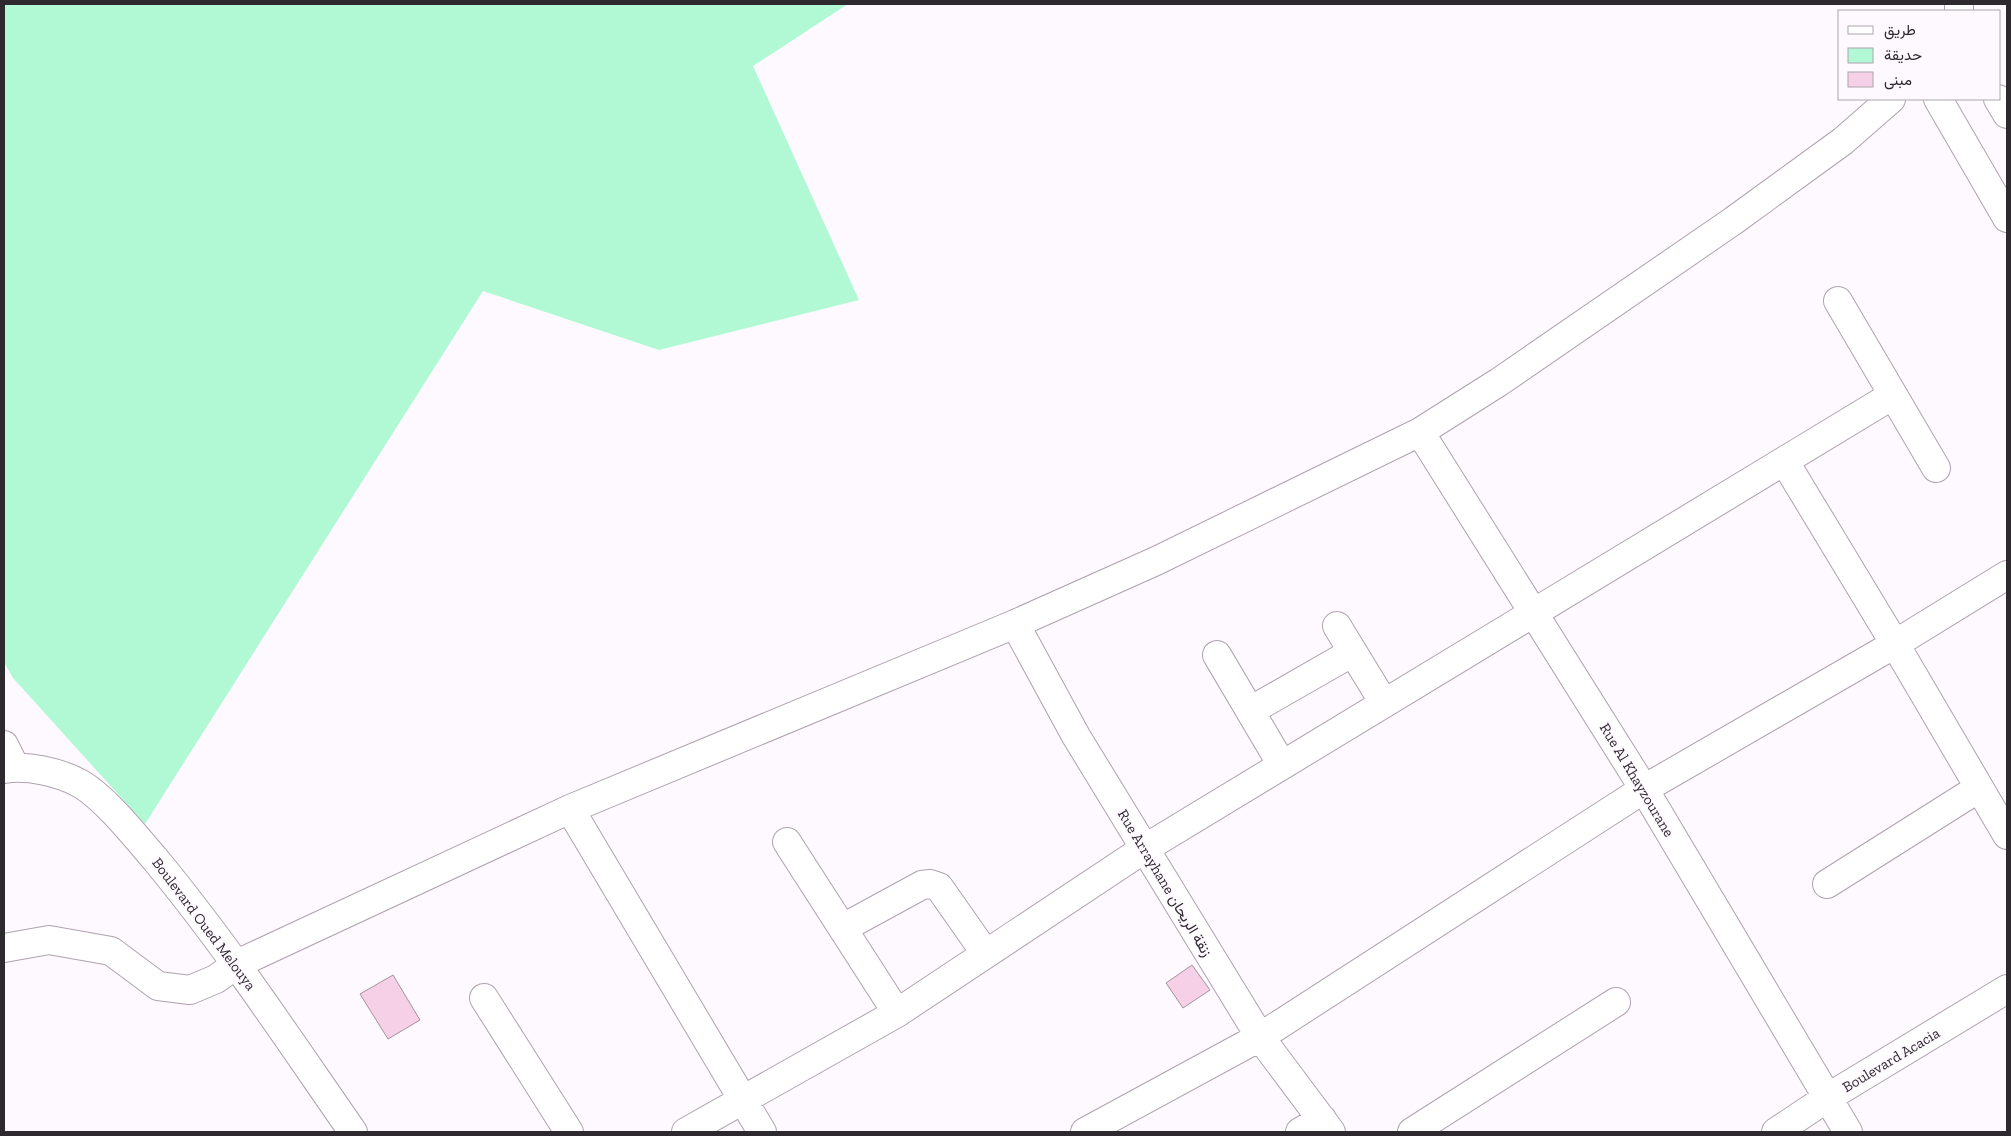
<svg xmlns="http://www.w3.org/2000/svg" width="2011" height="1136" font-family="'Zilla Slab',Vazirmatn,serif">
	<rect width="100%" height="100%" fill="#fef9ff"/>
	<path fill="#b1f9d4" d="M4 4H848L753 66 859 300 659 350 483 291 145 824 13 678 4 662Z"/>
	<path fill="#f5d0e7" stroke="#a4929d" d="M1192 965 1210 990 1183 1008 1166 983Z
		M393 975 420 1020 388 1039 360 994Z"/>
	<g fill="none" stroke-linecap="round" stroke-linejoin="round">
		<defs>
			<path id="minor" d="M1959 11V4
				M1938 99 2007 218
				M1998 99 2007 114
				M1838 301 1936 468
				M1420 432 1644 789 1848 1132
				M1785 462 1895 644 2007 835
				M1015 624 1076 736 1260 1037 1331 1132
				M1337 626 1384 703
				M1217 655 1282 765
				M1250 711 1353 652
				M4 745 15 767
				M4 769C27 765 60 772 81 784 106 799 136 837 155 859 227 946 289 1040 353 1132
				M570 809 762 1132
				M787 842 897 1013
				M1827 884 1979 788
				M843 928 922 885 930 884 939 887 986 954
				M4 948 49 940 111 951 158 986 190 990 216 979 237 964 570 809 1015 624 1156 561 1420 432 1499 382 1733 221 1843 141 1891 99
				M484 998 569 1132
				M686 1132 897 1013 1144 849 1893 395
				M1085 1132 1260 1037 1644 789 1895 644 2007 575
				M1300 1132 1322 1119
				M1412 1132 1616 1002
				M1776 1132 1827 1098 2007 989"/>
		</defs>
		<use href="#minor" stroke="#afa1af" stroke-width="30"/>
		<use href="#minor" stroke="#fff" stroke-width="28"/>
	</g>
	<g text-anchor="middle" stroke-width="4" stroke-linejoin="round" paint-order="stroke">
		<g font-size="15" fill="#2e292f" stroke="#fef9ff">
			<text transform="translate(1637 780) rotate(59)" y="5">Rue Al Khayzourane</text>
			<text transform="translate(1165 883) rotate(59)" y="5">Rue Arrayhane زنقة الريحان</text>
			<text transform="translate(204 924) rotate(53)" y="5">Boulevard Oued Melouya</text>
			<text transform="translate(1891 1060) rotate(-31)" y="5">Boulevard Acacia</text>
		</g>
	</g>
	<rect width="2011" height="1136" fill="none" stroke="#2e292f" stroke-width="10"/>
	<rect x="1838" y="10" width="162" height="90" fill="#fef9ff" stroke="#aba6ac"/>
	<rect x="1848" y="26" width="25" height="8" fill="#ffffff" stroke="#aba6ac"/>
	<text x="1884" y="35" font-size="15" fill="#2e292f">طريق</text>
	<rect x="1848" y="48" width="25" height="15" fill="#b1f9d4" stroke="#aba6ac"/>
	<text x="1884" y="60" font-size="15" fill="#2e292f">حديقة</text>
	<rect x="1848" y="72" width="25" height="15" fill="#f5d0e7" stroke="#aba6ac"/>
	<text x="1884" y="85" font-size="15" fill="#2e292f">مبنى</text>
</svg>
